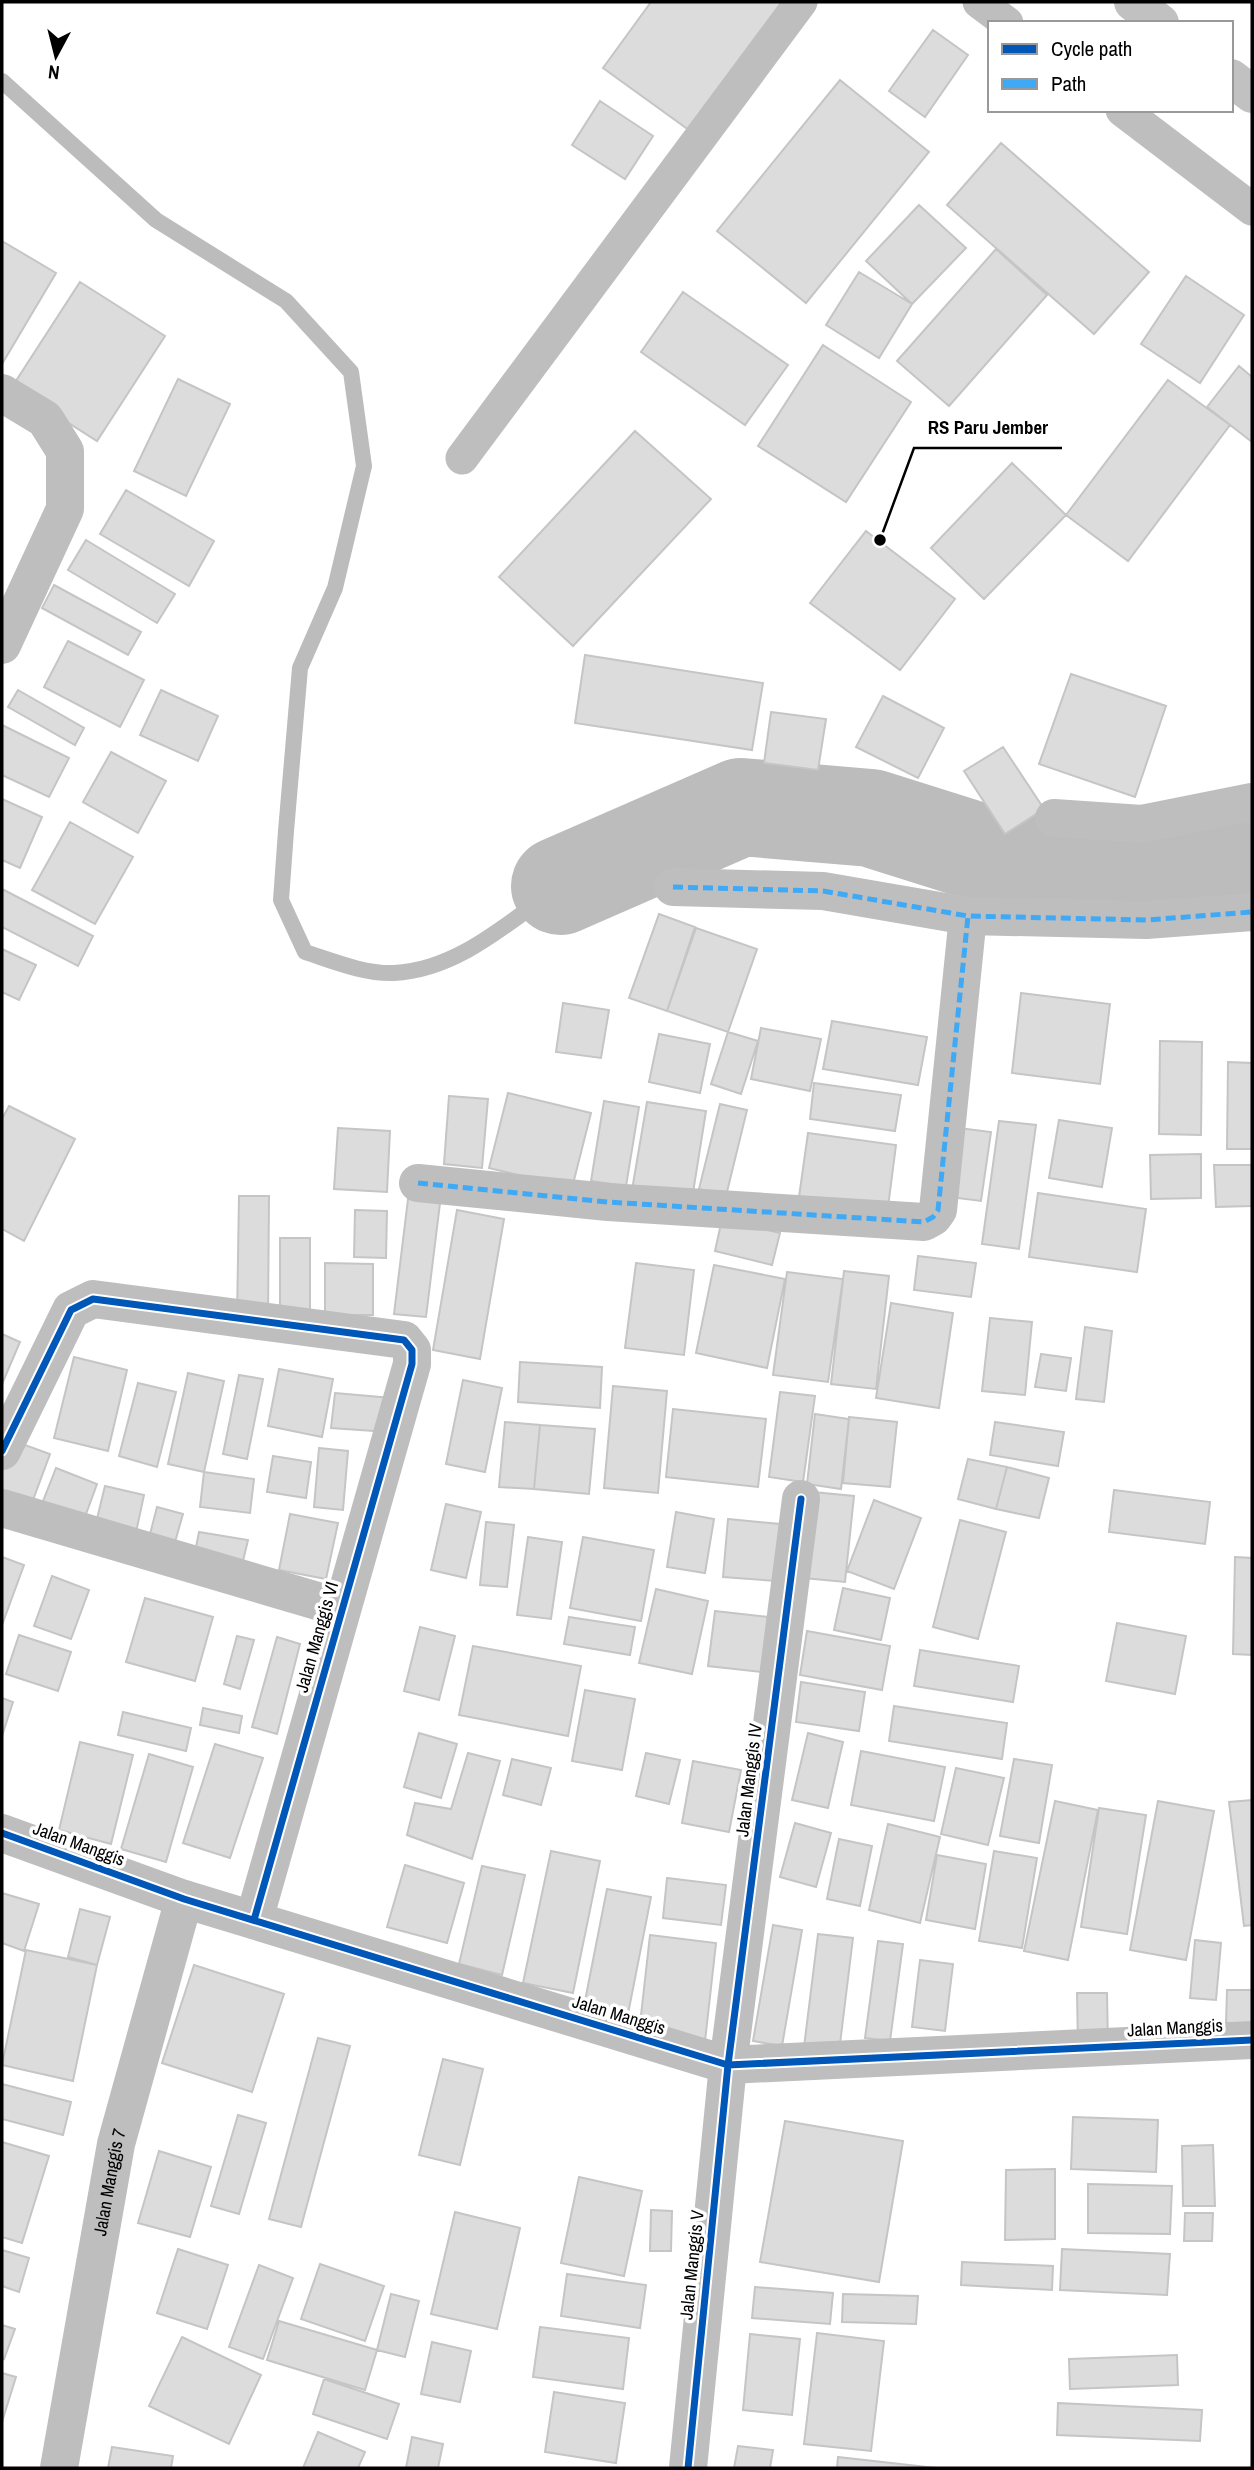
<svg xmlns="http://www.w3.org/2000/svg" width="1254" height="2470" font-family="'Archivo Narrow',sans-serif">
	<rect width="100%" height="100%" fill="#fff"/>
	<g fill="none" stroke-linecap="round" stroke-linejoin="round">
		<path stroke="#bcbcbc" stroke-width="16" d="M2 81 156 220 286 301 351 372 364 466 335 588 300 668 286 831 281 900 305 952C333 961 364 974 394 973 458 970 510 921 560 886"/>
		<path stroke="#bcbcbc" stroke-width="98" d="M560 886 741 807 871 818 998 858 1147 872 1252 862"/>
	</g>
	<path fill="#dcdcdc" stroke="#c5c5c5" stroke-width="2" d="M651 2H784L689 130 603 68Z
		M933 30 968 55 925 117 889 91Z
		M840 80 929 152 806 303 717 231Z
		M600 101 653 136 625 179 572 145Z
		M1001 143 1149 272 1094 334 947 205Z
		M919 205 966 248 912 304 866 261Z
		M2 241 56 273 2 364Z
		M996 249 1047 295 949 406 897 361Z
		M859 272 912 304 879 358 826 325Z
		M1186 276 1244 315 1200 383 1141 344Z
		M80 282 165 336 97 441 12 387Z
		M683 292 788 365 745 425 641 352Z
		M823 345 911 402 846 502 758 446Z
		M1239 366 1252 377V442L1207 407Z
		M178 379 230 404 186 496 134 471Z
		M1168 380 1230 425 1128 561 1066 515Z
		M635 431 711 499 573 646 499 577Z
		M1012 463 1066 515 984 599 931 548Z
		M126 490 214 541 189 586 100 534Z
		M866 531 955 599 900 670 810 603Z
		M86 540 175 594 157 623 68 570Z
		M54 585 141 632 128 655 42 608Z
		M68 641 144 680 120 727 44 687Z
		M585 655 763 683 752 750 575 723Z
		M1071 674 1166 706 1135 797 1039 764Z
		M18 690 84 728 75 745 8 707Z
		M161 690 218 716 198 761 140 735Z
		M883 696 944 728 918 778 856 747Z
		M771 712 826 719 818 770 764 763Z
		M2 725 69 758 49 797 2 775Z
		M1003 747 1044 809 1005 834 964 771Z
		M111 752 166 781 138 833 83 802Z
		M2 799 42 817 20 868 2 860Z
		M70 822 133 857 95 924 32 890Z
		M2 889 93 936 78 966 2 927Z
		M659 914 695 927 667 1011 629 998Z
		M696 928 757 949 728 1032 667 1011Z
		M2 949 36 965 19 1000 2 992Z
		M1021 993 1110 1004 1100 1084 1012 1073Z
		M563 1003 609 1010 601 1058 556 1052Z
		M832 1021 927 1037 918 1085 823 1069Z
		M761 1028 821 1039 810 1091 751 1079Z
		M728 1032 758 1041 741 1094 711 1084Z
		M659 1034 710 1044 700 1093 649 1082Z
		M1160 1041 1202 1042 1201 1135 1159 1134Z
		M1228 1062 1252 1063V1149H1227Z
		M814 1083 901 1095 895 1131 810 1119Z
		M508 1093 591 1113 572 1188 489 1168Z
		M449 1096 488 1099 482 1168 444 1164Z
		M604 1101 639 1107 626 1186 591 1181Z
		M647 1102 706 1111 692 1199 632 1190Z
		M720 1104 747 1110 726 1196 699 1189Z
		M9 1106 75 1139 24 1241 2 1229V1119Z
		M1059 1120 1112 1128 1102 1187 1049 1178Z
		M999 1121 1036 1125 1019 1249 982 1244Z
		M338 1128 390 1131 387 1192 334 1189Z
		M959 1128 991 1132 981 1201 949 1197Z
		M808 1133 896 1145 887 1215 798 1204Z
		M1201 1154V1198L1151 1199 1150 1155Z
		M1214 1165H1252V1206L1216 1207Z
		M1038 1193 1146 1209 1137 1272 1029 1257Z
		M239 1196H269L268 1319H237Z
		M408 1199 440 1203 426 1317 394 1314Z
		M355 1210 387 1211 386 1258 354 1257Z
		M457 1210 504 1219 480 1359 433 1350Z
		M722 1219 780 1233 772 1265 715 1251Z
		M280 1238H310V1313H280Z
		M918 1256 976 1263 971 1297 914 1290Z
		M325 1263 373 1264V1315H325Z
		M636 1263 694 1270 684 1355 625 1348Z
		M714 1265 785 1279 767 1368 696 1353Z
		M844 1271 889 1276 876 1389 831 1384Z
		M787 1272 843 1279 828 1382 773 1375Z
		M891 1303 953 1313 939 1408 876 1398Z
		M990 1318 1032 1322 1025 1395 982 1391Z
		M1085 1327 1112 1331 1104 1402 1076 1399Z
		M2 1334 20 1342 2 1384Z
		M1041 1354 1071 1358 1066 1391 1035 1387Z
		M74 1357 127 1370 108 1451 54 1438Z
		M520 1362 602 1367 600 1408 518 1402Z
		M279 1369 333 1379 322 1437 268 1426Z
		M188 1373 224 1381 204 1472 168 1464Z
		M239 1375 263 1379 247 1459 223 1454Z
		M463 1380 502 1388 485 1472 446 1464Z
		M138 1383 176 1392 157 1467 119 1456Z
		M613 1386 667 1391 658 1493 604 1488Z
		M780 1392 815 1396 803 1482 769 1477Z
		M335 1393 391 1398 388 1432 331 1428Z
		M673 1409 766 1419 758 1487 666 1477Z
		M815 1414 849 1419 841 1489 807 1484Z
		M849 1417 897 1422 890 1487 843 1483Z
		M505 1422 540 1425 534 1489 499 1487Z
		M995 1422 1064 1432 1058 1466 990 1455Z
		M540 1425 595 1429 589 1494 534 1489Z
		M11 1440 50 1454 30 1508 2 1498V1465Z
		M319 1448 348 1451 343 1510 314 1507Z
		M273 1456 311 1462 306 1498 267 1492Z
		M968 1459 1007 1467 996 1509 958 1499Z
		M1007 1467 1049 1478 1039 1518 996 1509Z
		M56 1468 97 1484 82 1525 40 1509Z
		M204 1472 254 1479 250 1513 200 1507Z
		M105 1486 144 1495 135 1537 95 1527Z
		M1114 1490 1210 1502 1205 1544 1109 1532Z
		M813 1492 854 1496 845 1582 804 1578Z
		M874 1500 921 1518 894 1589 847 1571Z
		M446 1504 481 1512 466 1578 431 1570Z
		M157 1507 183 1514 173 1549 148 1542Z
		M676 1512 714 1519 705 1573 667 1567Z
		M290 1514 338 1523 326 1579 279 1570Z
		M728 1519 780 1524 776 1581 723 1577Z
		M960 1520 1006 1532 978 1639 933 1627Z
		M486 1522 514 1525 507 1587 480 1585Z
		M199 1532 248 1540 243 1561 195 1552Z
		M528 1537 562 1542 551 1619 517 1615Z
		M583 1537 654 1550 641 1621 570 1608Z
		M2 1557 24 1565 2 1625Z
		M1235 1557 1252 1558V1655L1233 1654Z
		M52 1576 89 1590 71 1639 34 1626Z
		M843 1588 890 1598 881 1640 834 1630Z
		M656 1589 708 1601 692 1674 639 1663Z
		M145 1598 213 1617 195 1681 126 1662Z
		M715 1611 768 1617 761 1672 708 1666Z
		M569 1617 635 1627 630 1655 564 1644Z
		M1117 1623 1186 1636 1175 1694 1106 1681Z
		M420 1627 455 1636 439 1700 404 1691Z
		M807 1631 890 1646 882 1690 800 1675Z
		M19 1635 71 1652 58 1691 6 1674Z
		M237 1636 254 1640 240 1689 224 1684Z
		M277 1637 300 1644 277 1734 252 1727Z
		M473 1646 581 1666 568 1736 459 1715Z
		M920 1650 1019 1666 1013 1702 914 1686Z
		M801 1682 865 1692 859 1731 796 1722Z
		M585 1690 635 1699 622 1770 572 1761Z
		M2 1698 13 1702 2 1736Z
		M894 1706 1007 1723 1002 1759 889 1741Z
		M203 1708 242 1716 239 1733 200 1725Z
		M123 1712 191 1728 186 1751 118 1735Z
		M419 1733 457 1744 441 1798 404 1787Z
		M808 1733 843 1742 828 1808 792 1800Z
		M80 1742 133 1755 111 1844 59 1830Z
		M215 1744 263 1758 230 1858 183 1843Z
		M861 1751 945 1767 934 1821 851 1805Z
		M468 1753 500 1761 472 1859 407 1835 415 1803 451 1809Z
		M646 1753 680 1760 669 1804 636 1796Z
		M149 1754 193 1767 166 1862 121 1849Z
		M512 1759 551 1768 541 1805 503 1795Z
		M1014 1759 1052 1765 1039 1843 1000 1836Z
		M693 1761 741 1770 729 1832 682 1823Z
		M956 1768 1004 1778 988 1845 941 1834Z
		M1252 1800V1925L1244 1926 1229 1802Z
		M1055 1801 1098 1810 1068 1960 1024 1951Z
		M1158 1801 1214 1811 1186 1960 1130 1950Z
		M1099 1808 1146 1815 1127 1934 1081 1927Z
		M795 1823 831 1833 816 1887 780 1877Z
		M888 1824 940 1837 920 1923 869 1910Z
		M839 1839 872 1846 860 1906 827 1899Z
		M551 1851 600 1861 573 1993 523 1983Z
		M994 1851 1037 1858 1022 1948 979 1941Z
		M937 1855 986 1864 975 1929 926 1920Z
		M405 1865 464 1883 447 1943 387 1927Z
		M482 1866 525 1875 502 1975 459 1964Z
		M667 1878 726 1885 721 1925 663 1918Z
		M607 1889 651 1897 627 2019 583 2011Z
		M2 1893 39 1904 24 1951 2 1943Z
		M80 1909 110 1917 97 1965 68 1957Z
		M773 1925 802 1930 782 2046 753 2041Z
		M818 1934 853 1938 839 2052 804 2047Z
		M650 1935 716 1943 704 2050 638 2042Z
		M1195 1940 1221 1943 1216 2000 1190 1998Z
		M878 1941 903 1944 890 2041 865 2038Z
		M26 1950 97 1965 73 2081 2 2065Z
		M920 1960 953 1964 945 2031 912 2027Z
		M194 1965 284 1994 252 2092 162 2063Z
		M1227 1990H1252V2023H1226Z
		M1077 1993H1107L1108 2045H1078Z
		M318 2038 350 2046 301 2227 269 2219Z
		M443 2059 483 2069 460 2165 419 2155Z
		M2 2084 71 2102 63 2135 2 2119Z
		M238 2115 266 2123 239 2214 211 2206Z
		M1073 2117 1158 2120 1156 2172 1071 2169Z
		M785 2121 903 2141 879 2282 760 2262Z
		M2 2142 49 2156 22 2243 2 2237Z
		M1213 2145 1215 2206H1183L1182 2146Z
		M159 2151 211 2167 190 2237 138 2223Z
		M1055 2169V2239L1005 2240 1006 2170Z
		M579 2177 642 2191 624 2276 561 2263Z
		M1088 2184 1172 2186 1170 2234 1088 2233Z
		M651 2210 672 2211 671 2251H650Z
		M455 2212 520 2228 497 2329 431 2314Z
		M1185 2213H1213L1212 2241H1184Z
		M178 2249 228 2265 207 2329 157 2313Z
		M1062 2249 1170 2254 1167 2295 1060 2290Z
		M2 2250 29 2258 19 2292 2 2286Z
		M962 2262 1053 2266 1052 2290 961 2285Z
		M320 2264 384 2286 365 2341 301 2319Z
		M259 2265 293 2278 263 2359 229 2347Z
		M567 2274 646 2285 640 2328 561 2316Z
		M755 2287 833 2293 830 2324 752 2318Z
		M391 2294 419 2301 405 2357 377 2350Z
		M843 2294 918 2296 916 2324 842 2322Z
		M279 2321 377 2350 365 2390 267 2360Z
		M2 2325 15 2329 4 2359 2 2358Z
		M540 2327 629 2338 623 2389 533 2377Z
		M817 2333 884 2341 871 2451 804 2444Z
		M750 2334 800 2339 792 2415 743 2410Z
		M182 2337 261 2375 229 2444 149 2406Z
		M432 2342 471 2351 460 2402 421 2394Z
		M1177 2355 1178 2385 1070 2389 1069 2359Z
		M2 2373 16 2377 2 2422Z
		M324 2379 399 2404 387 2439 313 2414Z
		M554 2392 625 2403 616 2463 545 2452Z
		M1058 2403 1202 2410 1200 2441 1057 2435Z
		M318 2432 365 2452 358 2468H303Z
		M412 2437 443 2444 438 2468H406Z
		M738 2446 773 2450 770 2468H734Z
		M112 2447 173 2456 171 2468H108Z
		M838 2457 936 2468H837Z"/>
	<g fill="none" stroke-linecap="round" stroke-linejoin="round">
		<path stroke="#bebebe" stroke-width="33" d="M979 2 1007 23
			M1122 110 1252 209
			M462 458 801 2"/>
		<g stroke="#bebebe" stroke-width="38">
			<path d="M2 393 45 419 65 451V509L2 645"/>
			<path d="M1054 818 1142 824 1252 802"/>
			<path d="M673 887 823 891 968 916 1146 920 1252 912"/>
			<path d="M418 1183 608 1202 924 1222 933 1217 938 1210 968 916"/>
			<path d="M2 1451 71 1310 93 1299 404 1340 412 1350V1364L254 1920"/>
			<path d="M2 1508 341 1608"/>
			<path d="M2 1833 184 1899 728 2065 1252 2040"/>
			<path id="s1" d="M59 2468 116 2144 184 1899"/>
			<path d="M688 2468 728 2065 801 1499"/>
		</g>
		<path stroke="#c1c1c1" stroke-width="38" d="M1133 2 1160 23
			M1231 78 1252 94"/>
		<path stroke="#3fa9f5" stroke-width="5" stroke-dasharray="10 5" stroke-linecap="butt" d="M673 887 823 891 968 916 1146 920 1252 912
			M418 1183 608 1202 924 1222 933 1217 938 1210 968 916"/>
		<defs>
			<path id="cycleway" d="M2 1451 71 1310 93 1299 404 1340 412 1350V1364L254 1920
				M2 1833 184 1899 728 2065 1252 2040
				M688 2468 728 2065 801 1499"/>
		</defs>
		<use href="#cycleway" stroke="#fff" stroke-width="11"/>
		<use href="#cycleway" stroke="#0057b8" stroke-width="7"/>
	</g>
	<g text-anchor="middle" stroke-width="7" stroke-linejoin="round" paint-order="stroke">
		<g font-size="18" fill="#000" stroke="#fff">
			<text transform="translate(317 1637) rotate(-74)" y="6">Jalan Manggis VI</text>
			<text transform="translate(749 1780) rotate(-83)" y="6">Jalan Manggis IV</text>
			<text transform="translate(79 1844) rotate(20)" y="6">Jalan Manggis</text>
			<text transform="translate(619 2015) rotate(17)" y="6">Jalan Manggis</text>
			<text transform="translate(1175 2028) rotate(-3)" y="6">Jalan Manggis</text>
			<text dy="6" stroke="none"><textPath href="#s1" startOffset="290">Jalan Manggis 7</textPath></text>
			<text transform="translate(692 2265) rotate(-84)" y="6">Jalan Manggis V</text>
		</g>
	</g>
	<path fill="none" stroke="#000" stroke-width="2.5" d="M880 540L914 448H1062"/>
	<circle fill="#000" stroke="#fff" stroke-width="2.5" cx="880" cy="540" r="7"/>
	<g font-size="19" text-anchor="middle" font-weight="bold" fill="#000" stroke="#fff" stroke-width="7" stroke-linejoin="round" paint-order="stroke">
		<text x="988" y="434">RS Paru Jember</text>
	</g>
	<rect width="1254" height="2470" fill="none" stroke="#000000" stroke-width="7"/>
	<rect x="988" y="21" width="245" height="91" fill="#ffffff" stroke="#999999" stroke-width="2"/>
	<rect x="1002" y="44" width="35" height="10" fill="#0057b8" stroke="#999999" stroke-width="2"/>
	<text x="1051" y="56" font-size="21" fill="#000000">Cycle path</text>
	<rect x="1002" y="79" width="35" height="10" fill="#3fa9f5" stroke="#999999" stroke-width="2"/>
	<text x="1051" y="91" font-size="21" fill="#000000">Path</text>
	<g transform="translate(56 56) rotate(187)" stroke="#ffffff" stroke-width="5" paint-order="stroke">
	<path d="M0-5L12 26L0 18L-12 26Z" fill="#000000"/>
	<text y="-10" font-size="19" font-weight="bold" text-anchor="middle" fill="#000000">N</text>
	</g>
</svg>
